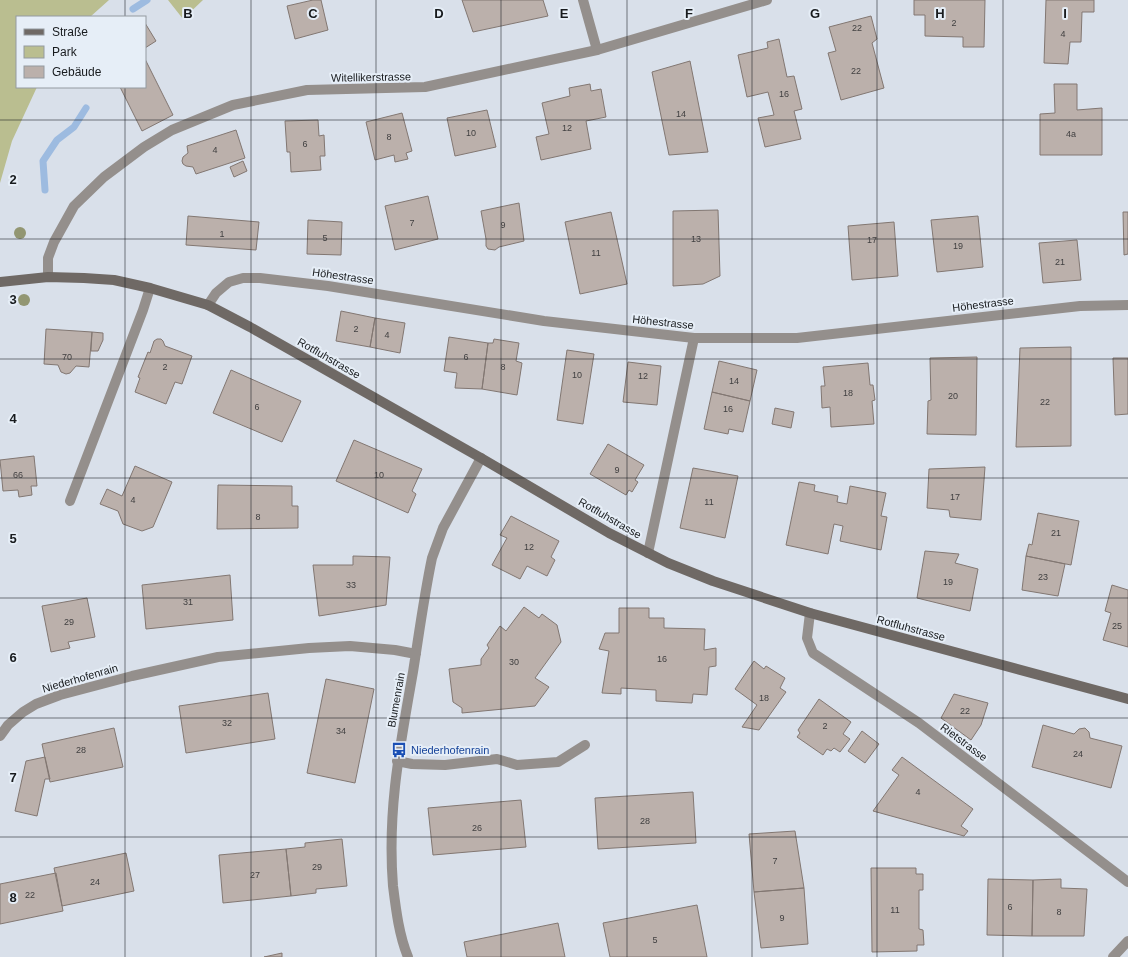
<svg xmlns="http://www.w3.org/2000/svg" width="1128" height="957" font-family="Helvetica,sans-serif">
	<rect width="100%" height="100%" fill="#d9e0ea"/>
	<path fill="#babe90" d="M0 0H109L90 17H17V87H37L12 141 0 183Z
		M168 0H203L183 19Z"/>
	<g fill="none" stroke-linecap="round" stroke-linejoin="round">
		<path stroke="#9dbbe0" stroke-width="7" d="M133 9 147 0
			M45 190 43 161 57 140 74 127 86 108"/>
	</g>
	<path fill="#bbb0ab" stroke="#827772" d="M313 0H321L328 30 295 39 287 6Z
		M462 0H543L548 16 473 32Z
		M914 0H985L984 47H963V37L925 36V15H914Z
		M1046 0H1094V12H1082L1081 42H1070L1068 64 1044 63Z
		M871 16 877 39 872 43 884 88 841 100 828 53 836 51 829 27Z
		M145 23 156 41 145 48Z
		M779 39 787 77 794 76 802 109 794 111 801 139 765 147 758 118 774 115 768 92 747 97 738 55 768 48 767 42Z
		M145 59 173 115 142 131 120 87H145Z
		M690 61 708 152 669 155 652 72Z
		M590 84 591 91 601 89 606 117 586 121 591 149 541 160 536 137 549 134 542 103 570 96 569 88Z
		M1054 84H1077V110L1102 108V155H1040V114L1055 113Z
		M487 110 496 147 455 156 447 118Z
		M402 113 412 151 406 153 408 159 395 162 394 155 375 160 366 122Z
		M318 120 319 136 324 135 325 156H320L321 170 291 172 290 152H287L285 121Z
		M236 130 245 158 196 174 193 167 186 166 183 164 182 161 183 157 188 153 187 146Z
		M243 161 247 171 234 177 230 167Z
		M428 196 438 239 395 250 385 206Z
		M519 203 524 241 499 247 495 250 488 249 486 246V239L481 211Z
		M718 210 720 276 703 284 673 286V211Z
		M611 212 627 284 580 294 565 222Z
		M1123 212H1128V254L1124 255Z
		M188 216 259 222 256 250 186 245Z
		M978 216 983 267 937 272 931 220Z
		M308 220 342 222 341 255 307 254Z
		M894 222 898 276 852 280 848 226Z
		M1077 240 1081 280 1043 283 1039 243Z
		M341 311 375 318 370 347 336 341Z
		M375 318 405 323 400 353 370 347Z
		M46 329 92 332 89 367 76 366 70 373 66 374 61 372 58 365 44 364Z
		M92 332 103 333V340L98 351H91Z
		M449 337 488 343 482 389 455 388 457 373 444 371Z
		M157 339H161L163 341 165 346 192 356 182 384 175 382 166 404 135 392 140 378 138 377 148 352 150 353 154 341Z
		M494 339 519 343 516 361 522 363 517 395 482 389 488 343H493Z
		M1071 347V446L1016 447 1020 348Z
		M567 350 594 354 583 424 557 420Z
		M977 357 976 435 927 434 928 401 931 400 930 358Z
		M1113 358H1128V414L1115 415Z
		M719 361 757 370 750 401 712 392Z
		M628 362 661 366 657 405 623 402Z
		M868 363 870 385H873L875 400 872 401 874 424 831 427 830 407 822 408 821 386H825L823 367Z
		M231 370 301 401 282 442 213 413Z
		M712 392 750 401 743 432 729 429 728 434 704 429Z
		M775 408 794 412 791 428 772 424Z
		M354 440 422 469 412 491 416 494 408 513 336 481Z
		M608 444 644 465 635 480 638 482 632 492 629 490 626 495 590 474Z
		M34 456 37 486H31L32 495 19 497 18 490 3 491 0 460Z
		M135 466 172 482 153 527 142 531 123 524 118 511 100 504 107 489 122 496Z
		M985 467 981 520 950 517 949 510 927 508 929 469Z
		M693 468 738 476 725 538 680 528Z
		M799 482 815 485 814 491 838 496 837 502 847 504 850 486 886 493 881 516 887 517 881 550 840 541 843 526 834 524 828 554 786 545Z
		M218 485 292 486V506H298V528L217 529Z
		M1038 513 1079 521 1071 565 1026 556 1029 544 1032 545Z
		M511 516 559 541 551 557 555 560 547 576 527 566 520 579 492 565 507 538 500 535Z
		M925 551 959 554 955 563 978 569 970 611 917 598Z
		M353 556 390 557 386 605 319 616 313 565H353Z
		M1026 556 1065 564 1058 596 1022 590Z
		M230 575 233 620 146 629 142 585Z
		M1112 585 1128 590V647L1103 640 1111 613 1105 611Z
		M87 598 95 637 68 642 70 648 51 652 42 606Z
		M524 607 539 618 542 614 557 625 561 642 535 678 549 687 535 706 462 713V708L453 702 449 669 481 665V659L489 648 487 645 500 626 506 631Z
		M619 608H649V618H664V628L705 629 704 650 716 648V666L709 667 707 695 693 694 692 703 656 701V690L621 688V694L602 693 609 651 599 649 605 633H619Z
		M754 661 764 669 766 666 785 678 780 688 786 692 759 730 742 727 757 705 735 689Z
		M326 679 374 689 355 783 307 773Z
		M268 693 275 739 186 753 179 706Z
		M954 694 988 703 981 725 971 740 941 718Z
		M819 699 851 722 843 734 850 739 840 752 834 748 831 751 827 749 823 755 797 737 800 733 798 730Z
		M1043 725 1074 734 1079 729 1085 728 1089 732 1090 738 1122 746 1111 788 1032 767Z
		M114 728 123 767 50 782 42 744Z
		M862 731 879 744 865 763 848 751Z
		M45 757 50 779H45L37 816 15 811 26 761Z
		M902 757 973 809 961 826 968 831 964 836 873 811 899 775 892 770Z
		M693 792 696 843 598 849 595 798Z
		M521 800 526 847 433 855 428 808Z
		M795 831 804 888 754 892 749 834Z
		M342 839 347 886 316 889V893L291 896 286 849 305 847V843Z
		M286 849 291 896 223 903 219 855Z
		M126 853 134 891 62 906 54 868Z
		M871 868H916V874H923V890H919V929L923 930 924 945H917V951L872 952Z
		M56 873 63 911 0 924V884Z
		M988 879 1033 880 1032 936 987 935Z
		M1061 879V888L1087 889 1084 936H1032L1033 880Z
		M804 888 808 944 761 948 754 892Z
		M697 905 707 957H610L603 923Z
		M558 923 565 957H467L464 942Z
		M282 953V957H264Z"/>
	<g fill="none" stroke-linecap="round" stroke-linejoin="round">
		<path stroke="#948f8c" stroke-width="10" d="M583 0 597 50
			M70 501 143 310 150 288
			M648 553 694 338
			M397 761 412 764 445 765 497 759 517 765 558 762 585 745"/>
		<path stroke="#948f8c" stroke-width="10" d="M48 277V258L54 242 74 206 104 177 144 147 172 130 233 105 307 90 425 87 597 50 767 0
			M208 305 216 293 229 282 243 278H260L328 286 544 321 694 338H797L1080 306 1128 305
			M810 613 807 638 813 653 919 723 1128 882
			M0 736 8 725 23 712 36 704 60 695 132 676 218 657 309 648 350 646 395 650 416 654
			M408 957C399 935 396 910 393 886 387 811 400 746 413 672 419 634 424 596 432 558L443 528 481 458
			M1113 957 1128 941"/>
		<path stroke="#6f6965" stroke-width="10" d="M0 282 48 277 84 278 114 280 150 288 208 305 250 327 481 458 609 533 668 563 713 581 810 613 1128 699"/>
	</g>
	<g fill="#929672">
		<circle cx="20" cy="233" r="6"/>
		<circle cx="24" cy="300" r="6"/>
	</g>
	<path fill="none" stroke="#181b1e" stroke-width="1" stroke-opacity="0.55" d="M125 0V17M251 0V957M376 0V957M501 0V957M627 0V957M752 0V957M877 0V957M1003 0V957M125 87V957M0 120H1128M0 239H1128M0 359H1128M0 478H1128M0 598H1128M0 718H1128M0 837H1128"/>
	<defs>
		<symbol id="bus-bare" viewBox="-9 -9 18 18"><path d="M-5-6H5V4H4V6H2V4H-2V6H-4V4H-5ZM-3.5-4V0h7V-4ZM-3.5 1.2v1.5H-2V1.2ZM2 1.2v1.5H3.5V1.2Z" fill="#1a4fb4" stroke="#e6eef7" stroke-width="2.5" paint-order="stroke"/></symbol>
	</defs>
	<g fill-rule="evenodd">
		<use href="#bus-bare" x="388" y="739" width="22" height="22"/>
	</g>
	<g text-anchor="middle" stroke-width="4" stroke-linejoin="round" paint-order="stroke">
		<g font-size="9" fill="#414041">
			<text x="954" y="26">2</text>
			<text x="857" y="31">22</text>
			<text x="1063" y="37">4</text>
			<text x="856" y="74">22</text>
			<text x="784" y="97">16</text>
			<text x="681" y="117">14</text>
			<text x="567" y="131">12</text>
			<text x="471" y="136">10</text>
			<text x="1071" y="137">4a</text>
			<text x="389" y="140">8</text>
			<text x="305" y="147">6</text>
			<text x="215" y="153">4</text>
			<text x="412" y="226">7</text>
			<text x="503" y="228">9</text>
			<text x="222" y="237">1</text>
			<text x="325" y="241">5</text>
			<text x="696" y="242">13</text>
			<text x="872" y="243">17</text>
			<text x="958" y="249">19</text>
			<text x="596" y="256">11</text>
			<text x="1060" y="265">21</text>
			<text x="356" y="332">2</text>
			<text x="387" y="338">4</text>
			<text x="67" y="360">70</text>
			<text x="466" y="360">6</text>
			<text x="165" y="370">2</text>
			<text x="503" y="370">8</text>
			<text x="577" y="378">10</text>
			<text x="643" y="379">12</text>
			<text x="734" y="384">14</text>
			<text x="848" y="396">18</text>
			<text x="953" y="399">20</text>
			<text x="1045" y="405">22</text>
			<text x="257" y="410">6</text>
			<text x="728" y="412">16</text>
			<text x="617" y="473">9</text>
			<text x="18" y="478">66</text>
			<text x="379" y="478">10</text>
			<text x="955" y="500">17</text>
			<text x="133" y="503">4</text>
			<text x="709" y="505">11</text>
			<text x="258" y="520">8</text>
			<text x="1056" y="536">21</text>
			<text x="529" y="550">12</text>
			<text x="1043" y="580">23</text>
			<text x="948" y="585">19</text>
			<text x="351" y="588">33</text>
			<text x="188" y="605">31</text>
			<text x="69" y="625">29</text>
			<text x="1117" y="629">25</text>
			<text x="662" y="662">16</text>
			<text x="514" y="665">30</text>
			<text x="764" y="701">18</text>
			<text x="965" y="714">22</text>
			<text x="227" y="726">32</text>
			<text x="825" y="729">2</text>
			<text x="341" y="734">34</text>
			<text x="81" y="753">28</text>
			<text x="1078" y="757">24</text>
			<text x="918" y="795">4</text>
			<text x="645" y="824">28</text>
			<text x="477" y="831">26</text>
			<text x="775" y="864">7</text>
			<text x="317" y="870">29</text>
			<text x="255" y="878">27</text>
			<text x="95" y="885">24</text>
			<text x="30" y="898">22</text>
			<text x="1010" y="910">6</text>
			<text x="895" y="913">11</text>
			<text x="1059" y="915">8</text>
			<text x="782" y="921">9</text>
			<text x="655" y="943">5</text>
		</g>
		<g font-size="11" fill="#181b1e" stroke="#e6eef7">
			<text transform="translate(371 77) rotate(-1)" y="4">Witellikerstrasse</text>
			<text transform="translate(343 276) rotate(8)" y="4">Höhestrasse</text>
			<text transform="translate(983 304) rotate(-7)" y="4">Höhestrasse</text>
			<text transform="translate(663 322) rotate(6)" y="4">Höhestrasse</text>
			<text transform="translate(329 358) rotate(30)" y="4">Rotfluhstrasse</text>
			<text transform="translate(610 518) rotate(30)" y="4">Rotfluhstrasse</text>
			<text transform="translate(911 628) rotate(15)" y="4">Rotfluhstrasse</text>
			<text transform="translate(80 678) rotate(-16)" y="4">Niederhofenrain</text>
			<text transform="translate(396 700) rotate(-80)" y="4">Blumenrain</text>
			<text transform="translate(964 742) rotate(37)" y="4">Rietstrasse</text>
		</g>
		<g font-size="11" fill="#164399" stroke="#e6eef7" text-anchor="start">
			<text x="411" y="754">Niederhofenrain</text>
		</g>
	</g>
	<g font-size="13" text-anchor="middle" font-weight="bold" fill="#181b1e" stroke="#e6eef7" stroke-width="4" stroke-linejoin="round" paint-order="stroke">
		<text x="188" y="18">B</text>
		<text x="313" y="18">C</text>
		<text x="439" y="18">D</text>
		<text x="564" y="18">E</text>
		<text x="689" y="18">F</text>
		<text x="815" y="18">G</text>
		<text x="940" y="18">H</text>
		<text x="1065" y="18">I</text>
		<text x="13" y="184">2</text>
		<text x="13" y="304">3</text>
		<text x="13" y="423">4</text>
		<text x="13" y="543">5</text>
		<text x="13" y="662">6</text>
		<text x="13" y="782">7</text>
		<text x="13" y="902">8</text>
	</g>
	<rect x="16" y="16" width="130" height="72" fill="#e6eef7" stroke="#949aa0"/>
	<rect x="24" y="29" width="20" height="6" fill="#6f6965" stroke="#949aa0"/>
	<text x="52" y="36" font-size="12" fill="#181b1e">Straße</text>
	<rect x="24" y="46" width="20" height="12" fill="#babe90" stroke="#949aa0"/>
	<text x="52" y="56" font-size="12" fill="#181b1e">Park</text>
	<rect x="24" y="66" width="20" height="12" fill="#bbb0ab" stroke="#949aa0"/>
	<text x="52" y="76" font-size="12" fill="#181b1e">Gebäude</text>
</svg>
